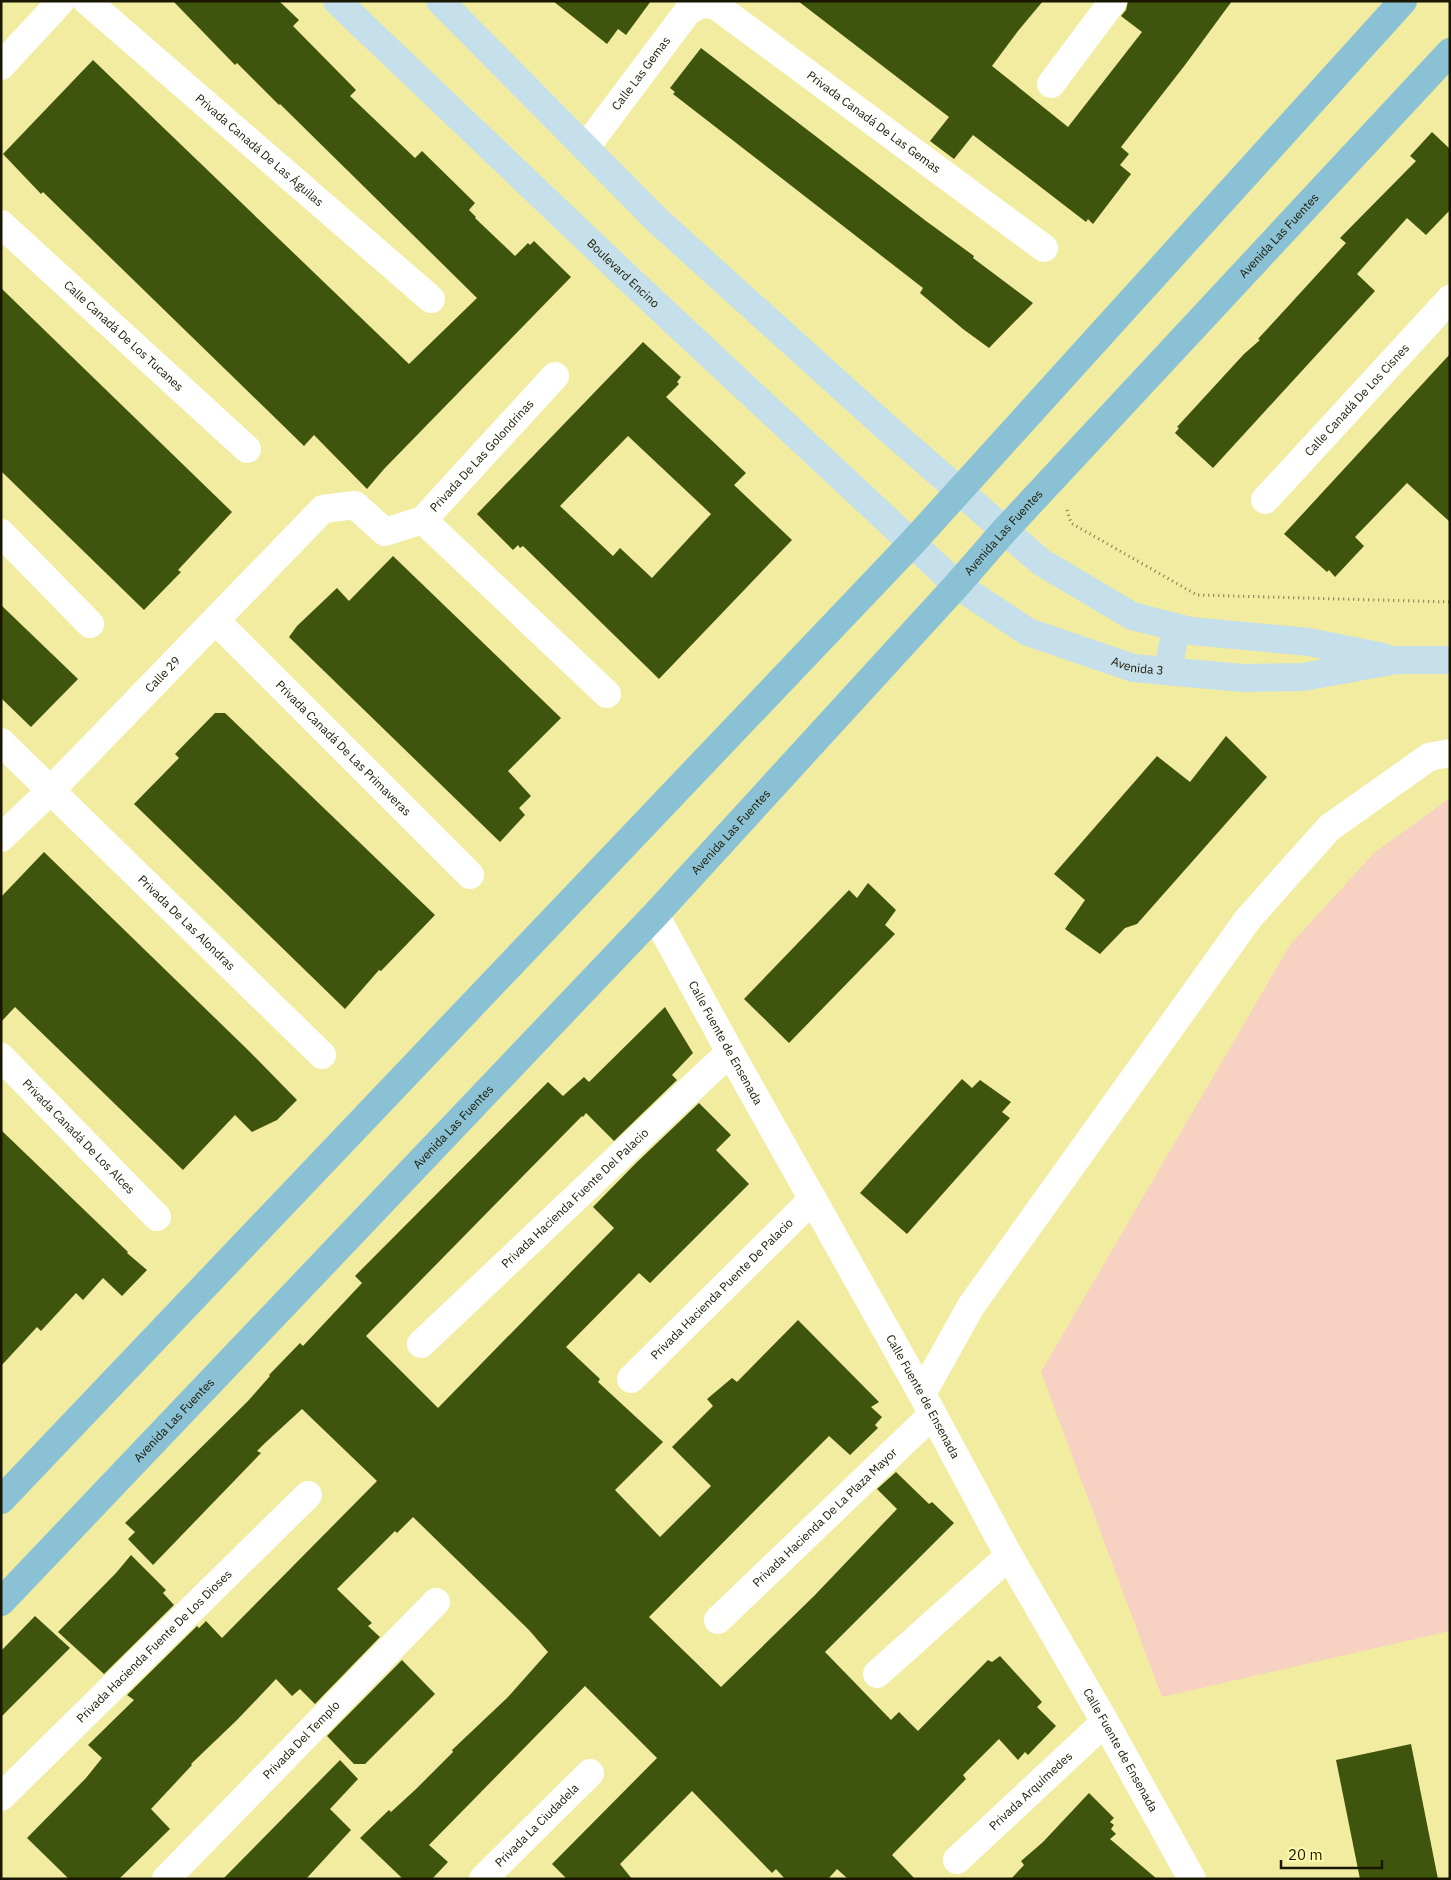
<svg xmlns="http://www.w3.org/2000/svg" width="1451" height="1880" font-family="'IBM Plex Sans',sans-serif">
	<rect width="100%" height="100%" fill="#f1eca0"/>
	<path fill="#f7d1c1" d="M1450 798V1631L1162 1697 1041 1372 1290 945 1374 853Z"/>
	<path fill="#3f540d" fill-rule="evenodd" d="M173 1H279L299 20 293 26 356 90 350 96 415 158 422 151 475 203 469 210 476 217 475 218 515 256 528 243 530 245 534 241 571 277 384 469 367 489 314 435 304 446 43 192 41 194 3 154 93 60 409 364 477 298 280 104 279 105 237 63 235 65Z
		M553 1H651L626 35 618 29 607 44Z
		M798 1H1043L1018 31 992 66 1068 127 1142 32 1121 16 1126 10 1128 1H1232L1185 65 1121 147 1129 154 1120 165 1131 174 1093 224 1088 219 1086 222 973 135 954 159 930 141 949 117Z
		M701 48 926 221 974 256 973 258 1033 303 989 348 963 329 920 293 923 288 673 94 675 92 670 88Z
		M1432 132 1450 149V210L1426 235 1407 218 1357 274 1375 291 1213 468 1175 433 1179 428 1177 427 1244 354 1260 340 1258 339 1346 243 1340 238 1416 161 1410 156Z
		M1 288 232 512 178 570 181 572 144 610 1 471Z
		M643 342 681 377 677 382 679 384 666 397 746 473 734 485 792 540 659 679 523 546 520 548 518 545 513 550 477 514ZM628 436 711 514 652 578 620 548 613 556 560 506Z
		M1450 354V522L1407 483 1355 537 1364 546 1335 577 1329 570 1327 572 1284 534Z
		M393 556 561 718 508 771 531 796 519 808 525 815 500 842 289 637 297 626 337 588 349 601Z
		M1 605 78 679 31 727 1 698Z
		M215 713H225L435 915 381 971 379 970 345 1009 134 804 179 758 175 754Z
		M1226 736 1267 777 1137 924 1125 928 1100 954 1065 929 1085 900 1054 874 1157 756 1190 782Z
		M44 852 250 1052 297 1100 277 1120 252 1132 235 1115 183 1170 15 1007 1 1022V897Z
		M868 883 896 910 885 925 895 934 789 1043 744 999 849 890 857 898Z
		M665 1007 693 1053 672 1075 677 1080 614 1141 586 1113 583 1117 582 1116 366 1336 438 1408 614 1228 593 1207 636 1163 699 1103 731 1135 716 1150 749 1184 650 1283 639 1273 566 1347 600 1379 598 1382 663 1442 615 1490 660 1537 711 1486 672 1447 713 1406 707 1399 732 1378 737 1382 798 1320 879 1402 871 1407 882 1417 875 1425 878 1428 850 1455 829 1436 649 1617 721 1687 815 1595 897 1509 877 1489 896 1472 929 1504 932 1502 954 1523 825 1652 891 1720 899 1712 918 1731 988 1660 992 1662 1000 1656 1042 1702 1037 1707 1056 1726 1028 1755 1025 1752 1018 1760 999 1739 963 1775 966 1779 892 1855 915 1879H848L837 1869 828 1879H785L776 1869 772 1873 692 1791 620 1864 632 1879H567L552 1864 657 1758 585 1686 429 1845 448 1862 432 1879H403L360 1838 389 1810 391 1812 415 1790 453 1752 452 1750 507 1698 548 1652 529 1630 413 1517 397 1533 395 1531 337 1589 372 1623 368 1626 380 1637 315 1704 300 1689 292 1696 276 1679 237 1720 191 1764 192 1765 151 1809 170 1829 119 1879H69L27 1838 86 1778 102 1758 88 1745 134 1700 127 1695 197 1626 199 1628 206 1621 222 1638 377 1481 302 1409 265 1443 257 1451 261 1453 153 1565 128 1539 135 1532 125 1523 248 1401 270 1376 269 1375 300 1343 303 1346 362 1283 355 1276 548 1082 563 1096 584 1077 589 1082Z
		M962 1079 972 1088 980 1080 1011 1102 1002 1112 1010 1118 907 1234 860 1193Z
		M1 1130 128 1252 127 1253 147 1270 122 1296 103 1278 83 1300 76 1293 41 1331 37 1327 1 1366Z
		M131 1555 166 1590 163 1593 174 1605 104 1674 58 1632 116 1573Z
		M35 1616 70 1648 1 1717V1651Z
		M402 1660 435 1694 365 1764H354L327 1736Z
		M1411 1744 1438 1879H1360L1336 1760Z
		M340 1760 358 1779 330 1809 351 1830 306 1879H223Z
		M1089 1793 1114 1818 1110 1822 1114 1825 1111 1829 1116 1834 1110 1839 1157 1879H1011L1024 1865 1021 1861 1043 1842Z"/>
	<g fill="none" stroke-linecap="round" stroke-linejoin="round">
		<path stroke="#7a7748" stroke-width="3" stroke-dasharray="1 4" stroke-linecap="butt" d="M1067 510 1071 523 1197 595 1450 602"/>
		<g stroke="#fff" stroke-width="28">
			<path id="s1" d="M87 1 431 299"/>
			<path d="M1 66 61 1"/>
			<path d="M1051 84 1113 1"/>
			<path id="s2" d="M586 147 688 11 702 4 715 5 1044 248"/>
			<path id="s3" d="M1 224 247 449"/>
			<path id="s4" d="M1265 500 1450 299"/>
			<path d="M423 520 607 694"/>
			<path d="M1 533 90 624"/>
			<path id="s5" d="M216 621 470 875"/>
			<path id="s6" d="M1 742 322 1055"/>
			<path id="s7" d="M1 838 51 790 323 509 355 505 385 532 423 520 555 376"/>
			<path id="s8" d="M655 915 730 1052 922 1394 1009 1556 1105 1722 1192 1879"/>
			<path id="s9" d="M1 1057 157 1217"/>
			<path id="s10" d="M421 1344 730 1052"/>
			<path id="s11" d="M631 1379 813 1199"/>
			<path d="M922 1394 971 1306 1248 919 1329 828 1429 757 1450 753"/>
			<path id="s12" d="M718 1620 932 1415"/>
			<path d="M877 1674 1009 1556"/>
			<path id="s13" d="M1 1797 308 1495"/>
			<path id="s14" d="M957 1860 1105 1722"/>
			<path id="s15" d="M166 1879 436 1602"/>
			<path id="s16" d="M483 1879 590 1773"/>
		</g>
		<g stroke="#c5e0ea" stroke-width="28">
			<path id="s17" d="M337 1 631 281 957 585 1028 632 1133 668 1242 678 1303 677 1397 660H1450"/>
			<path d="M440 1 658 221 886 427 1041 562 1132 616 1191 631 1309 642 1383 657"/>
			<path d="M1168 671 1176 627"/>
		</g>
		<g stroke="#8bc1d5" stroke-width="28">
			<path d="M1 1500 912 543 1403 1"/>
			<path id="s18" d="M1 1602 655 915 957 585 1004 531 1450 52"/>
		</g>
	</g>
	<g text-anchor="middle" stroke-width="5" stroke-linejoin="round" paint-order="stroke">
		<g font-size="12" fill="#191700" stroke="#fefaad">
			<text dy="4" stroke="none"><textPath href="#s2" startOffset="92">Calle Las Gemas</textPath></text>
			<text dy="4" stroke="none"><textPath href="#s2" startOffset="396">Privada Canadá De Las Gemas</textPath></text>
			<text dy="4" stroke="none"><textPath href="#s1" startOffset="228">Privada Canadá De Las Águilas</textPath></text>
			<text dy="4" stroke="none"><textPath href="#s18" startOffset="1871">Avenida Las Fuentes</textPath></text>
			<text dy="4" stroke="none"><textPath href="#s17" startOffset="395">Boulevard Encino</textPath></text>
			<text dy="4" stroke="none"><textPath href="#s3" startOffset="166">Calle Canadá De Los Tucanes</textPath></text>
			<text dy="4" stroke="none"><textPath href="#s4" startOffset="136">Calle Canadá De Los Cisnes</textPath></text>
			<text dy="4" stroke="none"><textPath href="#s7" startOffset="660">Privada De Las Golondrinas</textPath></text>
			<text dy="4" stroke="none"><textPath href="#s18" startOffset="1466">Avenida Las Fuentes</textPath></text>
			<text dy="4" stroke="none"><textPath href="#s17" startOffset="1052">Avenida 3</textPath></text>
			<text dy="4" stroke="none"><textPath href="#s7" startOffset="230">Calle 29</textPath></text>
			<text dy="4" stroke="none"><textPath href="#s5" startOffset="180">Privada Canadá De Las Primaveras</textPath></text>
			<text dy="4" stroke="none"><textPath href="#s18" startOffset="1061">Avenida Las Fuentes</textPath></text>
			<text dy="4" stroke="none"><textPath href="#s6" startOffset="259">Privada De Las Alondras</textPath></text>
			<text dy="4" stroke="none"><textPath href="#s8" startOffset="146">Calle Fuente de Ensenada</textPath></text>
			<text dy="4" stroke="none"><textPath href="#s18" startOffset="656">Avenida Las Fuentes</textPath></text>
			<text dy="4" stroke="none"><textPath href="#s9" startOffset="111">Privada Canadá De Los Alces</textPath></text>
			<text dy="4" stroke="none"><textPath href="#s10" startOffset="212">Privada Hacienda Fuente Del Palacio</textPath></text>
			<text dy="4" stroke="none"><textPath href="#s11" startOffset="128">Privada Hacienda Puente De Palacio</textPath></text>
			<text dy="4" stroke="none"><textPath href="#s8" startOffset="551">Calle Fuente de Ensenada</textPath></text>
			<text dy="4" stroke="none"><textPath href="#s18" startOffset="251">Avenida Las Fuentes</textPath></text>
			<text dy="4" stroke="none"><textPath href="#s12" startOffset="148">Privada Hacienda De La Plaza Mayor</textPath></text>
			<text dy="4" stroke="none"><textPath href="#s13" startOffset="215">Privada Hacienda Fuente De Los Dioses</textPath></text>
			<text dy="4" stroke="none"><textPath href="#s15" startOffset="194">Privada Del Templo</textPath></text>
			<text dy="4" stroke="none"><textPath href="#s8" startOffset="956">Calle Fuente de Ensenada</textPath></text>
			<text dy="4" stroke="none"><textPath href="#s14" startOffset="101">Privada Arquímedes</textPath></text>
			<text dy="4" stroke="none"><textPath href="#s16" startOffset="76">Privada La Ciudadela</textPath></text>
		</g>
	</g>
	<rect width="1451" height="1880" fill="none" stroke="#191700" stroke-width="5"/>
	<path d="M1281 1860v8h101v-8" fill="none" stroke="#191700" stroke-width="2.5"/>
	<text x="1288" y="1860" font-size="15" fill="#191700" stroke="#fefaad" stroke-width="4" paint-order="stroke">20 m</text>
</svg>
